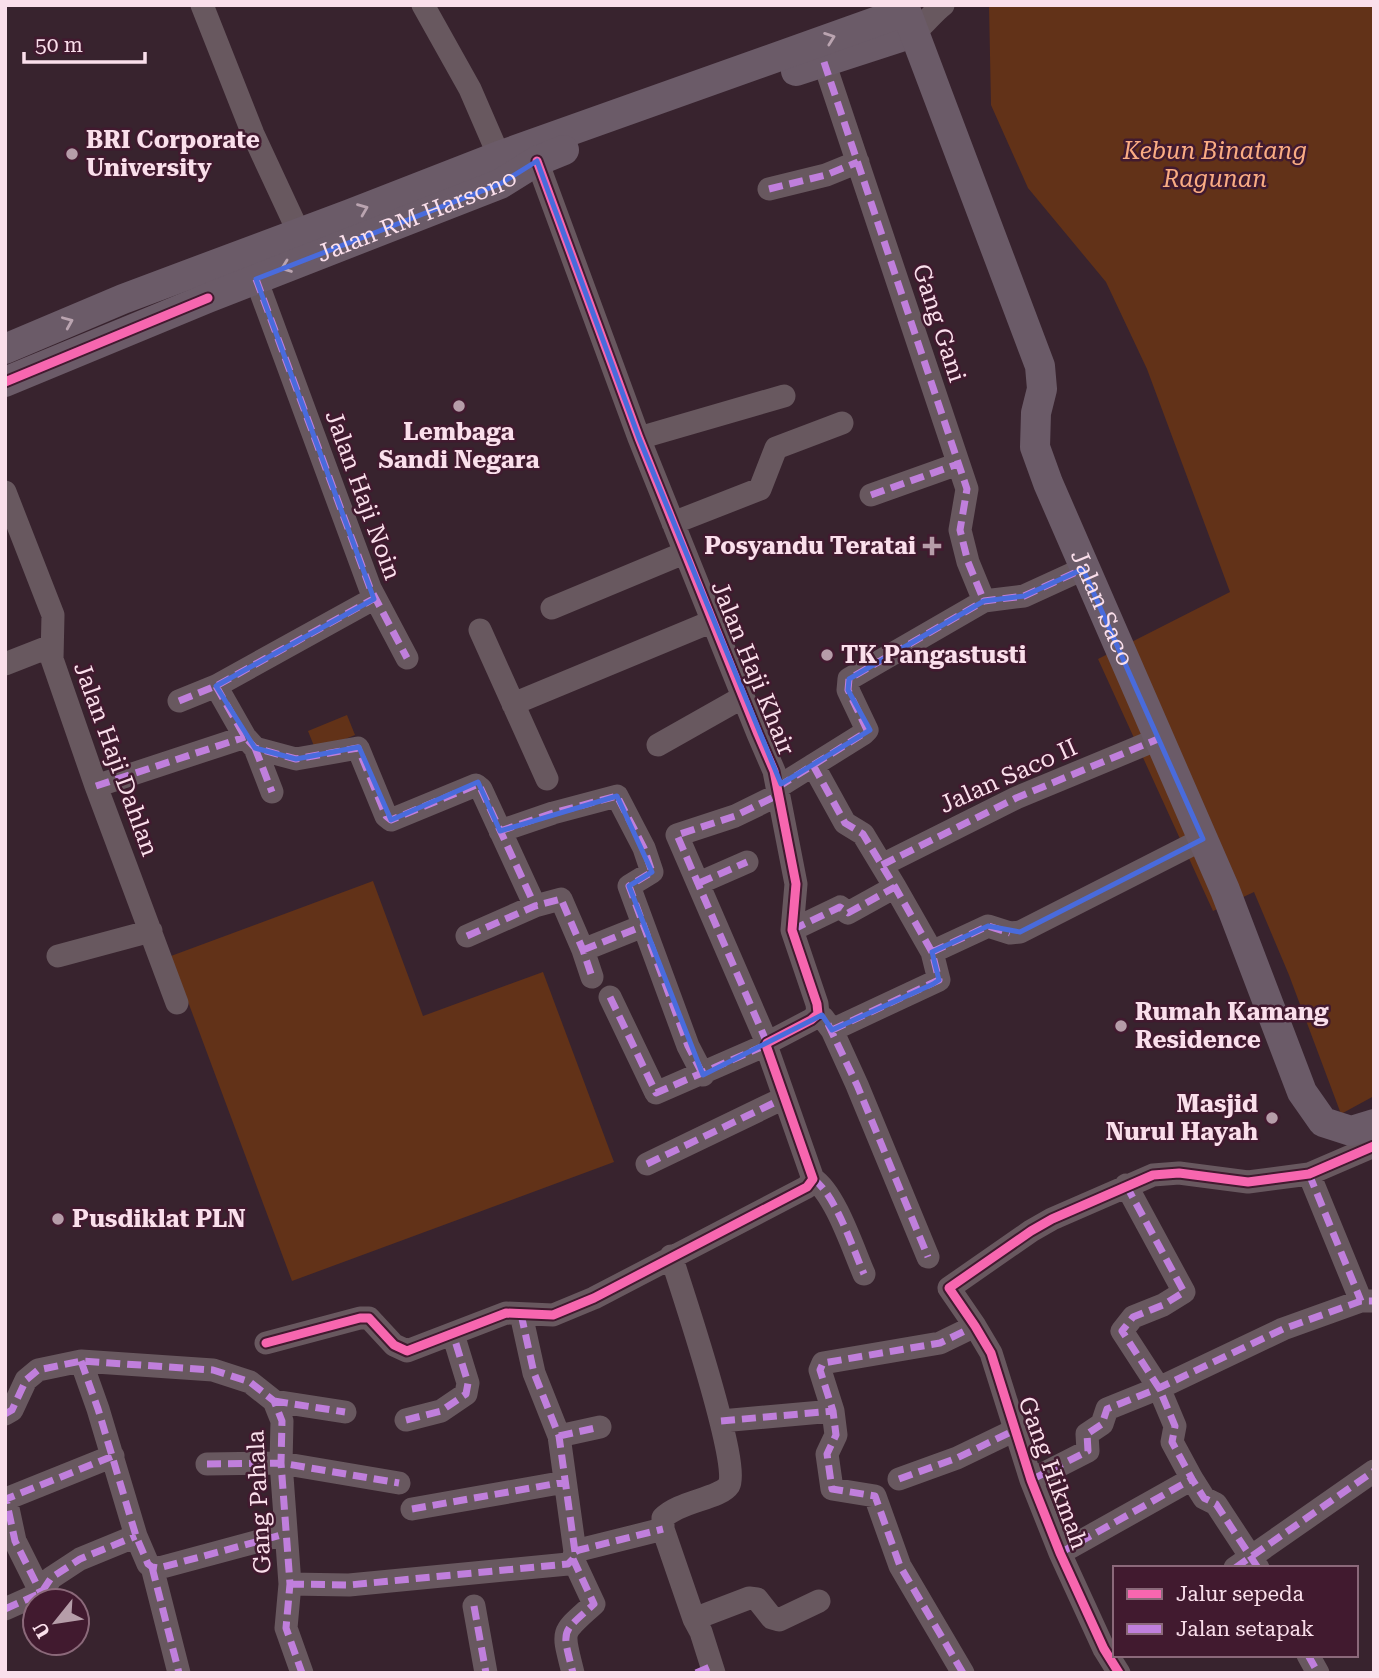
<svg xmlns="http://www.w3.org/2000/svg" width="1379" height="1678" font-family="'Roboto Serif',serif">
	<rect width="100%" height="100%" fill="#38232e"/>
	<path fill="#623218" d="M989 5H1374V1096L1341 1114 1289 975 1254 892 1213 911 1098 659 1230 592 1147 369 1106 282 1028 188 991 105Z
		M347 715 355 735 316 751 308 731Z
		M373 881 423 1016 543 972 614 1162 292 1281 171 956Z"/>
	<g fill="none" stroke-linecap="round" stroke-linejoin="round">
		<path stroke="#68585f" stroke-width="23" d="M202 5 253 134 299 233
			M423 5 470 89 499 156
			M913 33C925 25 931 14 943 5
			M824 62 967 489 960 530 968 562 984 601
			M769 189 826 175 858 162
			M256 279 370 588 407 658
			M639 438 784 396
			M5 492 53 615 52 659 96 786 177 1003
			M871 495 958 464
			M673 523 760 489 776 448 842 423
			M552 608 684 553
			M480 630 547 779
			M5 664 51 646
			M216 686 245 737 255 748 296 759 358 748 386 816 391 820 476 785 481 789 535 906
			M179 701 216 686 375 598
			M513 704 713 621
			M658 745 743 697
			M255 748 272 792
			M813 765 845 823 863 834 895 887 932 952 939 980 832 1030
			M96 786 245 737
			M778 787 863 734 867 730 848 690 849 679 984 601 1024 596 1083 569
			M500 831 553 813 617 796 644 848 652 872 629 886 688 1046 703 1075
			M882 865 1016 798 1158 739
			M699 883 747 862
			M792 930 840 907 848 913 895 887
			M467 936 535 906 561 899 583 950 592 977
			M583 950 643 926
			M932 952 988 926 1010 933 1020 932 1203 839
			M58 956 151 931
			M610 997 656 1093 766 1045
			M823 1018 832 1030 857 1085 928 1257
			M767 1043 677 835 735 816 778 795
			M647 1164 784 1098
			M1309 1174 1361 1301
			M813 1179C835 1193 853 1249 864 1274
			M1126 1185 1184 1292 1163 1305 1133 1317 1122 1331 1159 1388 1175 1426 1172 1442 1192 1479 1204 1498 1216 1504 1258 1568
			M671 1256C681 1287 741 1466 729 1485 720 1499 679 1501 663 1518V1529L694 1619 701 1632 714 1673
			M521 1314 534 1373 559 1436 575 1552
			M266 1343 360 1318H369L394 1345 407 1351 506 1313 553 1315 594 1298 807 1187 813 1179 766 1045 767 1043 811 1020 818 1014 817 1004 792 930 796 884 774 771 758 734 639 438 537 161
			M81 1361 98 1409 136 1536 148 1564 152 1567 159 1568 285 1534
			M274 1401 345 1412
			M5 1414 12 1410 26 1380 38 1370 81 1361 213 1370 250 1382 274 1401 282 1421 281 1463 290 1584 286 1628 302 1673
			M406 1420 441 1411 466 1394 468 1383 453 1334
			M721 1421 833 1411
			M559 1436 600 1427
			M207 1464 281 1463 399 1483
			M899 1479 957 1458 1015 1430
			M1031 1480 1088 1451 1087 1434 1102 1424 1107 1409 1159 1388 1283 1329 1361 1301H1374
			M412 1509 565 1482
			M1060 1553 1192 1479
			M573 1559 594 1604C560 1635 562 1628 573 1673
			M152 1567 179 1673
			M1235 1568 1374 1471
			M290 1584 349 1585 568 1564 573 1559 575 1552 579 1550 663 1529
			M45 1601 15 1541 6 1499 113 1456
			M474 1606 486 1673
			M5 1609 41 1593 51 1578 80 1559 136 1536
			M694 1619 749 1598 757 1599 772 1618 779 1620 819 1601
			M1308 1655 1318 1673
			M963 1673 900 1566 875 1496 832 1489 827 1454 836 1435 833 1411 820 1370 823 1363 940 1343 975 1326
			M1119 1673 1104 1649 1060 1553 1031 1480 991 1353 975 1326 949 1288 1031 1231 1052 1219 1153 1175 1179 1173 1248 1182 1309 1174 1374 1146"/>
		<g stroke="#6b5b68" stroke-width="30">
			<path d="M796 71 913 33"/>
			<path id="s1" d="M5 349 123 299 350 214 499 156 906 11 1040 366 1042 389 1036 413 1035 447 1048 483 1225 890 1302 1092 1323 1122 1351 1131 1374 1124"/>
			<path id="s2" d="M5 382 208 298 500 184 537 161 564 150"/>
		</g>
		<path stroke="#c07fdc" stroke-width="7" stroke-dasharray="14 7" stroke-linecap="butt" d="M824 62 967 489 960 530 968 562 984 601
			M769 189 826 175 858 162
			M256 279 370 588 407 658
			M871 495 958 464
			M216 686 245 737 255 748 296 759 358 748 386 816 391 820 476 785 481 789 535 906
			M179 701 216 686 375 598
			M255 748 272 792
			M813 765 845 823 863 834 895 887 932 952 939 980 832 1030
			M96 786 245 737
			M778 787 863 734 867 730 848 690 849 679 984 601 1024 596 1083 569
			M500 831 553 813 617 796 644 848 652 872 629 886 688 1046 703 1075
			M882 865 1016 798 1158 739
			M699 883 747 862
			M792 930 840 907 848 913 895 887
			M467 936 535 906 561 899 583 950 592 977
			M583 950 643 926
			M932 952 988 926 1010 933
			M610 997 656 1093 766 1045
			M828 1024 857 1085 928 1257
			M767 1043 677 835 735 816 778 795
			M647 1164 784 1098
			M1309 1174 1361 1301
			M813 1179C835 1193 853 1249 864 1274
			M1126 1185 1184 1292 1163 1305 1133 1317 1122 1331 1159 1388 1175 1426 1172 1442 1192 1479 1204 1498 1216 1504 1258 1568
			M521 1314 534 1373 559 1436 575 1552
			M81 1361 98 1409 136 1536 148 1564 152 1567 159 1568 285 1534
			M274 1401 345 1412
			M5 1414 12 1410 26 1380 38 1370 81 1361 213 1370 250 1382 274 1401 282 1421 281 1463 290 1584 286 1628 302 1673
			M406 1420 441 1411 466 1394 468 1383 453 1334
			M721 1421 833 1411
			M559 1436 600 1427
			M207 1464 281 1463 399 1483
			M899 1479 957 1458 1015 1430
			M1031 1480 1088 1451 1087 1434 1102 1424 1107 1409 1159 1388 1283 1329 1361 1301H1374
			M412 1509 565 1482
			M1060 1553 1192 1479
			M573 1559 594 1604C560 1635 562 1628 573 1673
			M152 1567 179 1673
			M1235 1568 1374 1471
			M290 1584 349 1585 568 1564 573 1559 575 1552 579 1550 663 1529
			M45 1601 15 1541 6 1499 113 1456
			M474 1606 486 1673
			M5 1609 41 1593 51 1578 80 1559 136 1536
			M1308 1655 1318 1673
			M696 1673 712 1666
			M963 1673 900 1566 875 1496 832 1489 827 1454 836 1435 833 1411 820 1370 823 1363 940 1343 975 1326"/>
		<defs>
			<path id="cycleway" d="M5 382 208 298
				M266 1343 360 1318H369L394 1345 407 1351 506 1313 553 1315 594 1298 807 1187 813 1179 766 1045 767 1043 811 1020 818 1014 817 1004 792 930 796 884 774 771 758 734 639 438 537 161
				M1119 1673 1104 1649 1060 1553 1031 1480 991 1353 975 1326 949 1288 1031 1231 1052 1219 1153 1175 1179 1173 1248 1182 1309 1174 1374 1146"/>
		</defs>
		<use href="#cycleway" stroke="#411a2f" stroke-width="13"/>
		<use href="#cycleway" stroke="#f766af" stroke-width="9"/>
	</g>
	<defs><path id="oneway-chevron" d="M-2-3.5L2.5 0L-2 3.5" fill="none" stroke-width="1.6" stroke-linecap="round" stroke-linejoin="round" transform="scale(1.75)"/></defs>
	<g stroke="#baa4b0">
		<use href="#oneway-chevron" transform="translate(830 38) rotate(-20)"/>
		<use href="#oneway-chevron" transform="translate(363 209) rotate(-22)"/>
		<use href="#oneway-chevron" transform="translate(286 267) rotate(159)"/>
		<use href="#oneway-chevron" transform="translate(68 322) rotate(-23)"/>
	</g>
	<path fill="none" stroke="#496bdc" stroke-width="5" stroke-linejoin="round" d="M537 161 639 438 781 784 870 730 848 690 849 679 984 601 1024 596 1083 569 1203 839 1020 932 988 926 932 952 939 980 933 984 832 1030 822 1015 703 1075 629 886 652 872 617 796 500 831 478 782 391 820 359 747 296 759 255 748 216 686 374 599 256 279 500 184Z"/>
	<g fill="#b69da9" stroke="#411a2f" stroke-width="2.5">
		<circle cx="72" cy="154" r="7"/>
		<circle cx="459" cy="406" r="7"/>
		<path d="M928.5 535.5h7v7h7v7h-7v7h-7v-7h-7v-7h7z"/>
		<circle cx="827" cy="655" r="7"/>
		<circle cx="1121" cy="1026" r="7"/>
		<circle cx="1272" cy="1118" r="7"/>
		<circle cx="58" cy="1219" r="7"/>
	</g>
	<g text-anchor="middle" stroke-width="5" stroke-linejoin="round" paint-order="stroke">
		<g font-size="24" font-weight="bold" fill="#fadfeb" stroke="#411a2f" text-anchor="start">
			<text x="86" y="148">BRI Corporate<tspan x="86" dy="28">University</tspan></text>
			<text x="459" y="440" text-anchor="middle">Lembaga<tspan x="459" dy="28">Sandi Negara</tspan></text>
			<text x="916" y="554" text-anchor="end">Posyandu Teratai</text>
			<text x="841" y="663">TK Pangastusti</text>
			<text x="1135" y="1020">Rumah Kamang<tspan x="1135" dy="28">Residence</tspan></text>
			<text x="1258" y="1112" text-anchor="end">Masjid<tspan x="1258" dy="28">Nurul Hayah</tspan></text>
			<text x="72" y="1227">Pusdiklat PLN</text>
		</g>
		<g font-size="24" font-style="italic" fill="#faac83" stroke="#411a2f">
			<text x="1215" y="159">Kebun Binatang<tspan x="1215" dy="28">Ragunan</tspan></text>
		</g>
		<g font-size="24" fill="#fadfeb" stroke="#411a2f">
			<text dy="8" stroke="none"><textPath href="#s2" startOffset="444">Jalan RM Harsono</textPath></text>
			<text transform="translate(939 323) rotate(72)" y="8">Gang Gani</text>
			<text transform="translate(363 495) rotate(70)" y="8">Jalan Haji Noin</text>
			<text dy="8" stroke="none"><textPath href="#s1" startOffset="1598">Jalan Saco</textPath></text>
			<text transform="translate(753 668) rotate(68)" y="8">Jalan Haji Khair</text>
			<text transform="translate(116 759) rotate(70)" y="8">Jalan Haji Dahlan</text>
			<text transform="translate(1008 776) rotate(-24)" y="8">Jalan Saco II</text>
			<text transform="translate(1053 1473) rotate(70)" y="8">Gang Hikmah</text>
			<text transform="translate(259 1502) rotate(-93)" y="8">Gang Pahala</text>
		</g>
	</g>
	<rect width="1379" height="1678" fill="none" stroke="#fadfeb" stroke-width="14"/>
	<rect x="1113" y="1566" width="245" height="91" fill="#411a2f" stroke="#8b697a" stroke-width="2"/>
	<rect x="1127" y="1589" width="35" height="10" fill="#f766af" stroke="#8b697a" stroke-width="2"/>
	<text x="1176" y="1601" font-size="21" fill="#fadfeb">Jalur sepeda</text>
	<rect x="1127" y="1624" width="35" height="10" fill="#c07fdc" stroke="#8b697a" stroke-width="2"/>
	<text x="1176" y="1636" font-size="21" fill="#fadfeb">Jalan setapak</text>
	<g transform="translate(56 1622) rotate(240)"><circle r="33" fill="#411a2f" stroke="#8b697a" stroke-width="2"/>
	<path d="M0-5L12 26L0 18L-12 26Z" fill="#b69da9"/>
	<text y="-10" font-size="19" font-weight="bold" text-anchor="middle" fill="#fadfeb">U</text>
	</g>
	<path d="M24 52v10h121v-10" fill="none" stroke="#fadfeb" stroke-width="3.5"/>
	<text x="35" y="52" font-size="21" fill="#fadfeb" stroke="#411a2f" stroke-width="5" paint-order="stroke">50 m</text>
</svg>
